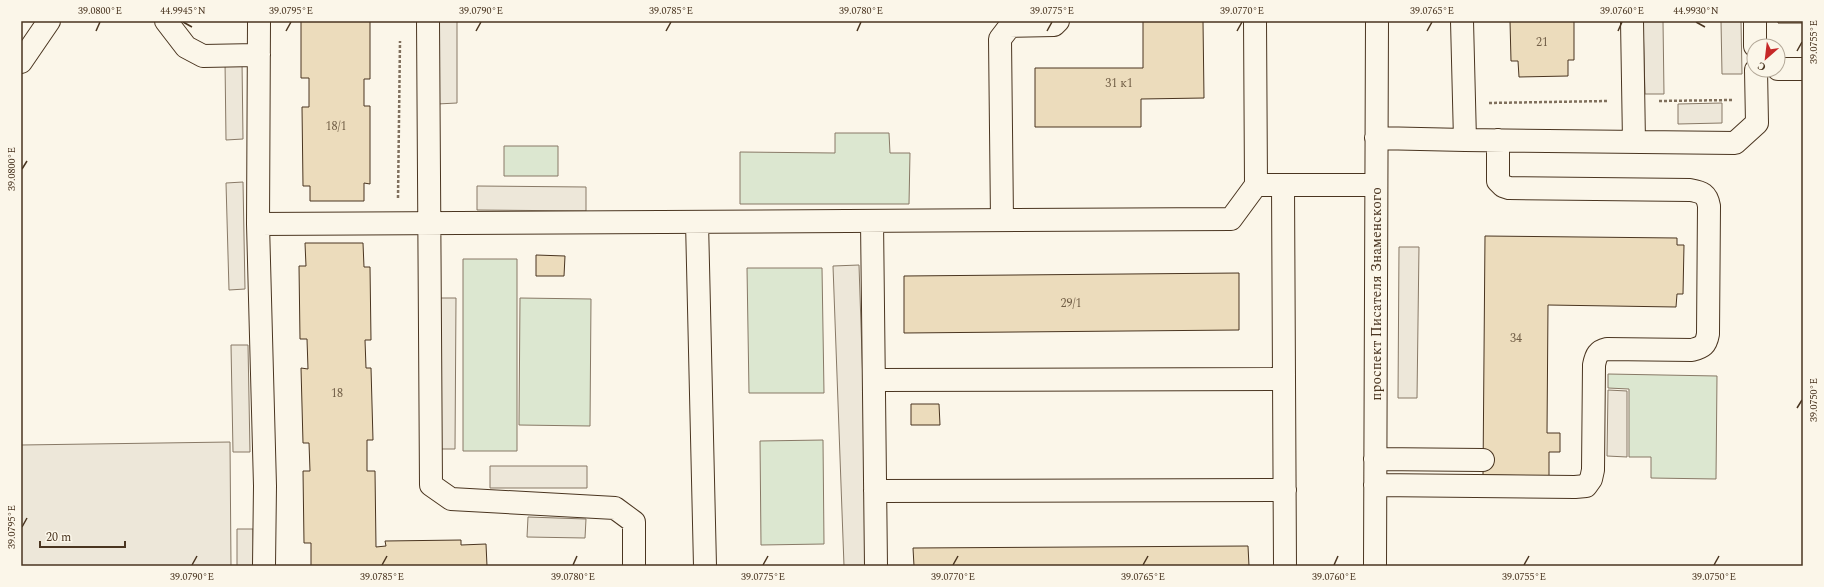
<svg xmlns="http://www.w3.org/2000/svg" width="1824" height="587" font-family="Spectral,serif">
	<rect width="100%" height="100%" fill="#fbf6e9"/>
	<path fill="#dce7d0" stroke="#887966" d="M835 133H889L890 153H910L909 204H740V152L835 153Z
		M504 146H558V176H504Z
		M463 259H517V451H463Z
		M747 268H822L824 393H749Z
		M520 298 591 299 590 426 519 425Z
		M1608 374 1717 376 1716 479 1651 478V457H1629V389L1608 388Z
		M823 440 824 544 761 545 760 441Z"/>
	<path fill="#ede7d9" stroke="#887966" d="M437 21H457V103L437 104Z
		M1643 21H1663L1664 94H1645Z
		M1721 21H1741L1742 74H1722Z
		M225 61H242L243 139 226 140Z
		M1722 103V123L1678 124V104Z
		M243 182 245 289 229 290 226 183Z
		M477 186 586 187V211L477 210Z
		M1399 247H1419L1417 398H1398Z
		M859 265 869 566H844L833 266Z
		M438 298H456L455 449H437Z
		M231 345H248L250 452H233Z
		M1608 390 1627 391V457L1607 456Z
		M230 442 231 566H21V445Z
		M490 466H587V488H490Z
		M528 517 586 519 585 538 527 537Z
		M237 529H253L254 566H237Z"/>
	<path fill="#ecdcbc" stroke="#4a3520" d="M301 21H370V79H364V106H370V184L364 183V201H310V186H303L302 107H309V78H301Z
		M1143 21H1203L1204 98 1141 99V127H1035V68H1143Z
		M1510 21H1574V60H1568V76L1519 77 1518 61H1511Z
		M1778 21H1803V23H1778Z
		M1485 236 1677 238V245H1684L1683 294H1677L1676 307 1548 305 1547 433H1560V452H1549V476L1483 475Z
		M305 243H363L364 267H370L371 340H365L366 368H371L373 440H367V471H375L376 547 386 546 385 541 461 540V545L486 544 487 566H311V543H304L303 471H310L309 443H303L301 368 308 369 307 339H300L299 266H306Z
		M536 255 565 256 564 276H536Z
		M1239 273V330L904 333V276Z
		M911 404H939L940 425H911Z
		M1248 546 1249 566H914L913 548Z"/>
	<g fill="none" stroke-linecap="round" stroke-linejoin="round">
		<defs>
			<path id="minor" d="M166 21 186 47 203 56 259 55
				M259 21 258 224 265 486 264 566
				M428 21 431 485 451 499 615 508 634 522V566
				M1255 21 1256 185
				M1462 21 1465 140 1735 143 1757 123 1756 70
				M1632 21 1634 142
				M1755 21V46
				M21 62 49 21
				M1778 69H1803
				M1376 138 1465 140
				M1002 220 1000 39 1010 26 1054 25 1058 21
				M872 221 876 566
				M697 222 705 566
				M258 224 1231 219 1256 185H1376
				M1284 379 1285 566
				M874 380 1284 379 1283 185
				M1375 459 1483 460
				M1375 485 1575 487 1586 486 1591 479 1593 470 1594 365C1596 355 1598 351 1607 349L1692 350C1703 347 1706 345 1708 334L1709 206C1707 194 1702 192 1690 190L1509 188 1503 186 1498 181V140
				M875 491 1285 490
				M1375 566 1377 21"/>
		</defs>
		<use href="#minor" stroke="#4a3520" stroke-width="24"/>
		<path stroke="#7f6f5c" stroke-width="2.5" stroke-dasharray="3 2" stroke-linecap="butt" d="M1659 101 1732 100
			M1489 103 1608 101
			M398 198 400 41"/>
		<use href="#minor" stroke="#fbf6e9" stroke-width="22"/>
	</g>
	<path fill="none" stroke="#4a3520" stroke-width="1.5" d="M183 22 192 27M1696 22 1705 27M96 31 100 22M286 31 291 22M476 31 481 22M666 31 671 22M857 31 861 22M1047 31 1052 22M1237 31 1242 22M1427 31 1432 22M1618 31 1622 22M1797 51 1802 42M22 169 27 161M1797 408 1802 400M22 527 27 518M192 565 197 556M382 565 387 556M573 565 577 556M763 565 768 556M953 565 958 556M1143 565 1148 556M1334 565 1338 556M1524 565 1529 556M1714 565 1719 556"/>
	<g text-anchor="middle" stroke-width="3" stroke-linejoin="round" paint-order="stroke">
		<g font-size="12" fill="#725f47">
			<text x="1542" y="46">21</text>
			<text x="1119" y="87">31 к1</text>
			<text x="336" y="130">18/1</text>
			<text x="1071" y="307">29/1</text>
			<text x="1516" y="342">34</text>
			<text x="337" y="397">18</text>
		</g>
		<g font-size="14" fill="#4a3520" stroke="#fbf6e9">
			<text transform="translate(1376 294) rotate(-90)" y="5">проспект Писателя Знаменского</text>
		</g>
	</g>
	<rect width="1824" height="587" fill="none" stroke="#fbf6e9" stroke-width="44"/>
	<g transform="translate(1766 58) rotate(208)"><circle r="19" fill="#fbf6e9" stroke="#b4a999"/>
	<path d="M0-3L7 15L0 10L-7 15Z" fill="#c62828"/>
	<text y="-6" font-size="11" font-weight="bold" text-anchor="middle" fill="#4a3520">С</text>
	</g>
	<path d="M40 541v6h85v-6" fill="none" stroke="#4a3520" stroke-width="2"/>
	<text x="46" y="541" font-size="12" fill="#4a3520" stroke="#fbf6e9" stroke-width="3" paint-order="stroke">20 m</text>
	<rect x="22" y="22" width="1780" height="543" fill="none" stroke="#4a3520" stroke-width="1.5"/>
	<g font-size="10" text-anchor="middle" fill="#4a3520">
		<text x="100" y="14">39.0800°E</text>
		<text x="183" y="14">44.9945°N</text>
		<text x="291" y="14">39.0795°E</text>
		<text x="481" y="14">39.0790°E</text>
		<text x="671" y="14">39.0785°E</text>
		<text x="861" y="14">39.0780°E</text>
		<text x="1052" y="14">39.0775°E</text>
		<text x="1242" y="14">39.0770°E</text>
		<text x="1432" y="14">39.0765°E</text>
		<text x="1622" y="14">39.0760°E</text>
		<text x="1696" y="14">44.9930°N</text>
		<text transform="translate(1813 42) rotate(-90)" y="4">39.0755°E</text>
		<text transform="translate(11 169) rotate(-90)" y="4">39.0800°E</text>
		<text transform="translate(1813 400) rotate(-90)" y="4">39.0750°E</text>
		<text transform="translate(11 527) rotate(-90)" y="4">39.0795°E</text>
		<text x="192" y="580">39.0790°E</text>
		<text x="382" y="580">39.0785°E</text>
		<text x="573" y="580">39.0780°E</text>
		<text x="763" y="580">39.0775°E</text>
		<text x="953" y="580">39.0770°E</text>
		<text x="1143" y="580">39.0765°E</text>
		<text x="1334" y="580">39.0760°E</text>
		<text x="1524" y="580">39.0755°E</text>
		<text x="1714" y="580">39.0750°E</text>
	</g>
</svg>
